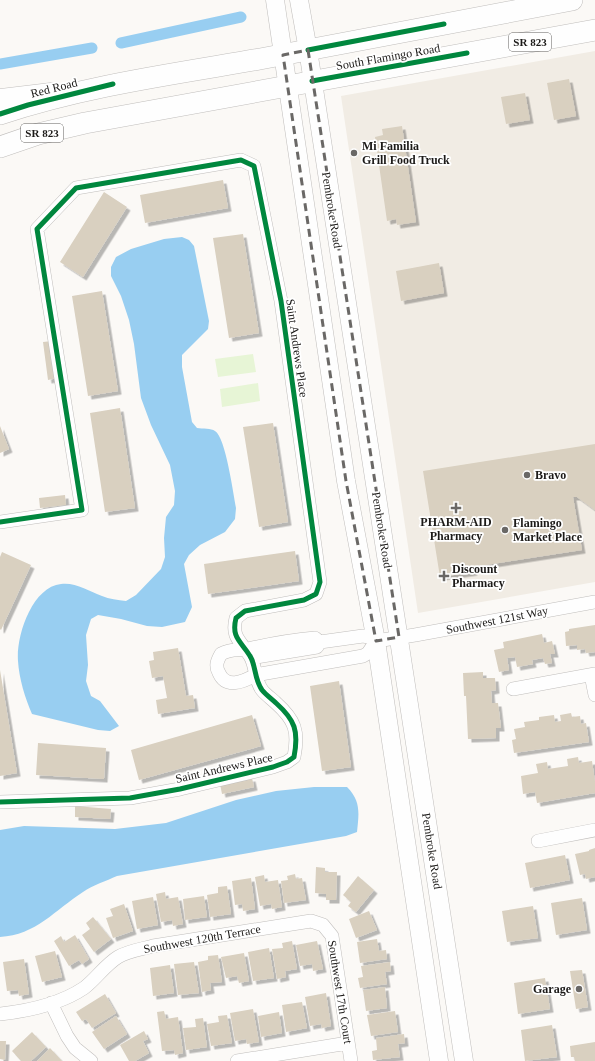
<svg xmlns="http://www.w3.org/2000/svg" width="595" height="1061" font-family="'Times New Roman',serif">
	<defs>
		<filter id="shadow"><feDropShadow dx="3.5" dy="3.5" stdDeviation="0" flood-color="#0004"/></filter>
	</defs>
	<rect width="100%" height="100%" fill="#fbf9f6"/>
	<path fill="#f1ece4" d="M595 51V582L418 613 341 96Z"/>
	<path fill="#e7f5d6" d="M253 354 256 372 218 377 215 359Z
		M258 383 260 401 222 407 220 389Z"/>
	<path fill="#98cef1" d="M182 237 189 240 194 246 209 321 208 329 182 355V367L192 422 197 428C203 429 211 428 215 431 226 438 233 494 236 508L235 519 225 532 200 545 189 555 184 564 192 607 185 622 162 627 147 626 121 619 98 615 91 619 86 635 88 665 86 681 91 696 100 701 119 726 110 731 98 730 32 714C25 698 19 678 18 661 16 636 32 587 61 584 75 582 89 591 102 596 109 599 118 600 126 601L136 595 161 569 165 557 164 538 166 517 174 505 175 491 170 465 151 425 141 398 134 344 129 320 121 296 111 276V267L116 257 131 249 164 239Z
		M314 787H347C361 801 359 813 357 832L346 836 117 876C106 881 93 885 83 892 55 910 36 935 0 937V830L24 826 115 829 166 823 236 800 276 791Z"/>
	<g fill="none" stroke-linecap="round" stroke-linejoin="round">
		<path stroke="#98cef1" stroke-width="11" d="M121 43 241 17
			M0 64 92 48"/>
	</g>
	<path fill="#d9d0c0" filter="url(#shadow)" d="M569 79 576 116 554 120 547 83Z
		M525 93 530 120 506 124 501 97Z
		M402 126 416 222 397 225 396 219 387 221 375 137 383 135 382 129Z
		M223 180 228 208 145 223 140 195Z
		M104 192 127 207 83 277 60 262Z
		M243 234 259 333 229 338 213 238Z
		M439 263 444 293 401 301 396 271Z
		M102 291 118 391 88 396 72 296Z
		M52 341 57 378 48 380 43 342Z
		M120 408 135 508 105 512 90 413Z
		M273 423 288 522 259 527 243 427Z
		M0 426 9 449 0 453Z
		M595 444V510L577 497H573L582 550 473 567 474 572 440 577 423 471Z
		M65 495 66 505 40 508 39 498Z
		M295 551 299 581 208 594 204 564Z
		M2 552 31 565 1 630 0 629V557Z
		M595 625V652L586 653 585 649 577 650V645L566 646 565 632 569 631V629Z
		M542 634 544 643 552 641 555 654H550L552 663 545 664 543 658 532 660 533 664 517 667 515 657 507 658 509 670 499 672 494 650 504 648 503 642Z
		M178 648 186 696 193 695 195 708 158 714 156 700 167 698 163 676 152 678 149 661 154 660 153 652Z
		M0 670 17 773 0 776Z
		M483 672V678H495L496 690 491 691 492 703H498L501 728H496V738L468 739 466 696H464L463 673Z
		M339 681 351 767 322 771 310 686Z
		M571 713 572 717 580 716 581 724 586 723 589 742 514 753 512 740 516 739 514 729 525 727 524 722 539 720V717L554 715 555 722 561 721 560 715Z
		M252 715 261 746 139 780 131 750Z
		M38 743 106 748 104 779 36 775Z
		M578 757 579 763 592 761 595 782V793L537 803 535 792 523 794 521 776 538 773 536 764 547 762 548 769 568 766 567 759Z
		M252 778 254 787 222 794 220 784Z
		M75 806 111 809 110 819 75 817Z
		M595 848V877L586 879 585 874 580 875 575 854 589 851V850Z
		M565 855 570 880 530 888 525 863Z
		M316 867 325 868V872H337L336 900H326V894L315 893Z
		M295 874 296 879 302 878 306 900 284 903 281 881 288 880 287 876Z
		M264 875 265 882 278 880 282 907 272 909 271 904 260 906 255 877Z
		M358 876 374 890 356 912 348 906 351 902 343 895Z
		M251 878 255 909 243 911 242 904 235 905 232 881Z
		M227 886 231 914 210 917 207 895 218 893V887Z
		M165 892 166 899 178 897 183 924 173 926 172 920 161 922 156 894Z
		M204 896 207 917 185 920 183 899Z
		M153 897 158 925 137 929 132 901Z
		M582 898 587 930 556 935 551 903Z
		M124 904 133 931 113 938 106 918 113 916 110 909Z
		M533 906 538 938 507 942 502 911Z
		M369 911 377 930 356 938 349 919Z
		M93 917 111 939 94 952 82 935 90 929 86 923Z
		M75 935 89 959 82 964 79 960 69 966 54 941 61 936 64 942Z
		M377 939 379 951 386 950 387 959 360 963 357 942Z
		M292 941 297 969 285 971 286 977 277 979 272 949 283 948 282 943Z
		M317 941 323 969 313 971 312 964 300 966 296 945Z
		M269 948 274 978 253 981 248 952Z
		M55 951 62 977 42 982 35 956Z
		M244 953 249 981 239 983 237 976 226 978 221 957Z
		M218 955 222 982 210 983 211 990 202 992 198 962 208 960V956Z
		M24 959 29 994 19 996 18 990 7 991 3 962Z
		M194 962 199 993 178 995 174 964Z
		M390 962 391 971 385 972 387 984 360 988 358 978 363 977 361 966Z
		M170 965 174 993 153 996 150 968Z
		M582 970 588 1007 576 1009 570 971Z
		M545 978 550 1009 518 1014 514 983Z
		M385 987 387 1008 366 1011 363 990Z
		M326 993 331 1026 322 1028 321 1024 310 1026 305 997Z
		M105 994 116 1013 92 1028 86 1019 82 1021 76 1012Z
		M302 1002 307 1028 286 1032 282 1005Z
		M253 1009 259 1042 247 1044 246 1039 235 1041 230 1013Z
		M164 1011 166 1019 178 1017 183 1053 175 1055 174 1050 162 1051 157 1012Z
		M395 1011 398 1032 371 1036 367 1015Z
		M279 1012 282 1033 261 1037 258 1016Z
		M227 1015 232 1043 211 1046 207 1024 219 1022 218 1016Z
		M116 1016 127 1034 104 1049 92 1032Z
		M203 1018 207 1047 186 1050 183 1028 196 1027 195 1019Z
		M552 1025 557 1057 525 1061 521 1030Z
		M144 1031 148 1039 143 1041 149 1053 135 1061H129L120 1045Z
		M32 1032 46 1047 31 1061H21L12 1051Z
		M404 1034 405 1043 398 1044 400 1057 373 1060 372 1051 377 1050 376 1038Z
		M0 1041H6L5 1060 0 1059Z
		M595 1042V1061H575L574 1057H571L570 1046Z
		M50 1048 62 1061H37Z"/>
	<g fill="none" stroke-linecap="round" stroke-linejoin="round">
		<defs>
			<path id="minor" d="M0 522 82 510 37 229 76 188 241 160 254 166 281 301 320 582 316 594 304 600 245 611 236 618C231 638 241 641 250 656 256 665 254 679 262 690 266 695 272 699 276 703 295 720 299 731 294 757L287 762 273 767 180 789 130 798 0 802
				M320 642 315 638C292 640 270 644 248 649 237 651 232 648 221 654 217 661 215 666 219 673 226 689 243 682 255 675L363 656 368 653 376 641
				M251 658 317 647 320 642 363 636 369 637 376 641 415 635 595 602
				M591 675 595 695
				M513 689 595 674
				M538 841 595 830
				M51 1003 67 1036 75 1048 91 1061
				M0 1014C28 1011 60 1004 84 988 96 979 105 965 118 957 128 951 142 949 153 946L311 921 323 925 332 936 351 1061
				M237 1061 348 1043"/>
			<path id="secondary" d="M275 0 346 481 376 641 439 1061
				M299 0 308 50 464 1061
				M0 98 51 92"/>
			<path id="trunk" d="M0 114C84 86 173 74 260 59 364 40 468 19 572 0
				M0 147 38 134 85 123 595 30"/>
		</defs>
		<use href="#minor" stroke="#c0bebc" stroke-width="14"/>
		<use href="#secondary" stroke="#c0bebc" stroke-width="19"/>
		<use href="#trunk" stroke="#c0bebc" stroke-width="22"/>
		<use href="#minor" stroke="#fefefe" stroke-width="13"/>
		<use href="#secondary" stroke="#fefefe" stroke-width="18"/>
		<use href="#trunk" stroke="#fefefe" stroke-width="21"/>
		<defs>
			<path id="cycleway" d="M308 50 444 24
				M312 81 467 53
				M0 114 28 105 113 84
				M0 522 82 510 37 229 76 188 241 160 254 166 281 301 320 582 316 594 304 600 245 611 236 618C231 638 241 641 250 656 256 665 254 679 262 690 266 695 272 699 276 703 295 720 299 731 294 757L287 762 273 767 180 789 130 798 0 802"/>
		</defs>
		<use href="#cycleway" stroke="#fff" stroke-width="8"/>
		<use href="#cycleway" stroke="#00873e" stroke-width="5"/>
	</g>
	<path fill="none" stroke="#6a6866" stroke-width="3" stroke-dasharray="8 5" stroke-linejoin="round" d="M308 50 399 637 376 641 346 481 283 55Z"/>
	<g fill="#6a6866" stroke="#fff" stroke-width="1.5">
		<circle cx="354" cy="153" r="4"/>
		<circle cx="527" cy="475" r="4"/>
		<path d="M454 502h4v4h4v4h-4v4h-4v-4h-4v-4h4z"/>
		<circle cx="505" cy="530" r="4"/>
		<path d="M442 570h4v4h4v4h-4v4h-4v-4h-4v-4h4z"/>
		<circle cx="579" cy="989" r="4"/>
	</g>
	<g text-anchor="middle" stroke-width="3.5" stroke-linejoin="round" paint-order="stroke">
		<g fill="#fff" stroke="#605f5d" stroke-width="1">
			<rect x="509" y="33" width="42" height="18" rx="3"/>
			<rect x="21" y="124" width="42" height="18" rx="3"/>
		</g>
		<g font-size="11" font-weight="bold" fill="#1c1a18">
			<text x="530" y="46">SR 823</text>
			<text x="42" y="137">SR 823</text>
		</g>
		<g font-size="12" fill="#1c1a18" stroke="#fff">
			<text transform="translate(388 57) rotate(-10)" y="4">South Flamingo Road</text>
			<text transform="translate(54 88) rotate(-14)" y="4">Red Road</text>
			<text transform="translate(332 210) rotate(81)" y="4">Pembroke Road</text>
			<text transform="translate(297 348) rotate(82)" y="4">Saint Andrews Place</text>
			<text transform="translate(382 530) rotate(81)" y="4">Pembroke Road</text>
			<text transform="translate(497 620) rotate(-11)" y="4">Southwest 121st Way</text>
			<text transform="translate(224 768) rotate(-13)" y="4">Saint Andrews Place</text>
			<text transform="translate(432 851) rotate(81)" y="4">Pembroke Road</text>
			<text transform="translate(202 939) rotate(-10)" y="4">Southwest 120th Terrace</text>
			<text transform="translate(340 992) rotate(81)" y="4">Southwest 17th Court</text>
		</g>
		<g font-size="12" font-weight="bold" fill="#1c1a18" stroke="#fff" text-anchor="start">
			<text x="362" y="150">Mi Familia<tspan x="362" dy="14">Grill Food Truck</tspan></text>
			<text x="535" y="479">Bravo</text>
			<text x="456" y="526" text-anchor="middle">PHARM-AID<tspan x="456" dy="14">Pharmacy</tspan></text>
			<text x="513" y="527">Flamingo<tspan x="513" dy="14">Market Place</tspan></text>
			<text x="452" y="573">Discount<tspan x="452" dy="14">Pharmacy</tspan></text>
			<text x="571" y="993" text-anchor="end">Garage</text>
		</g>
	</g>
</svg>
